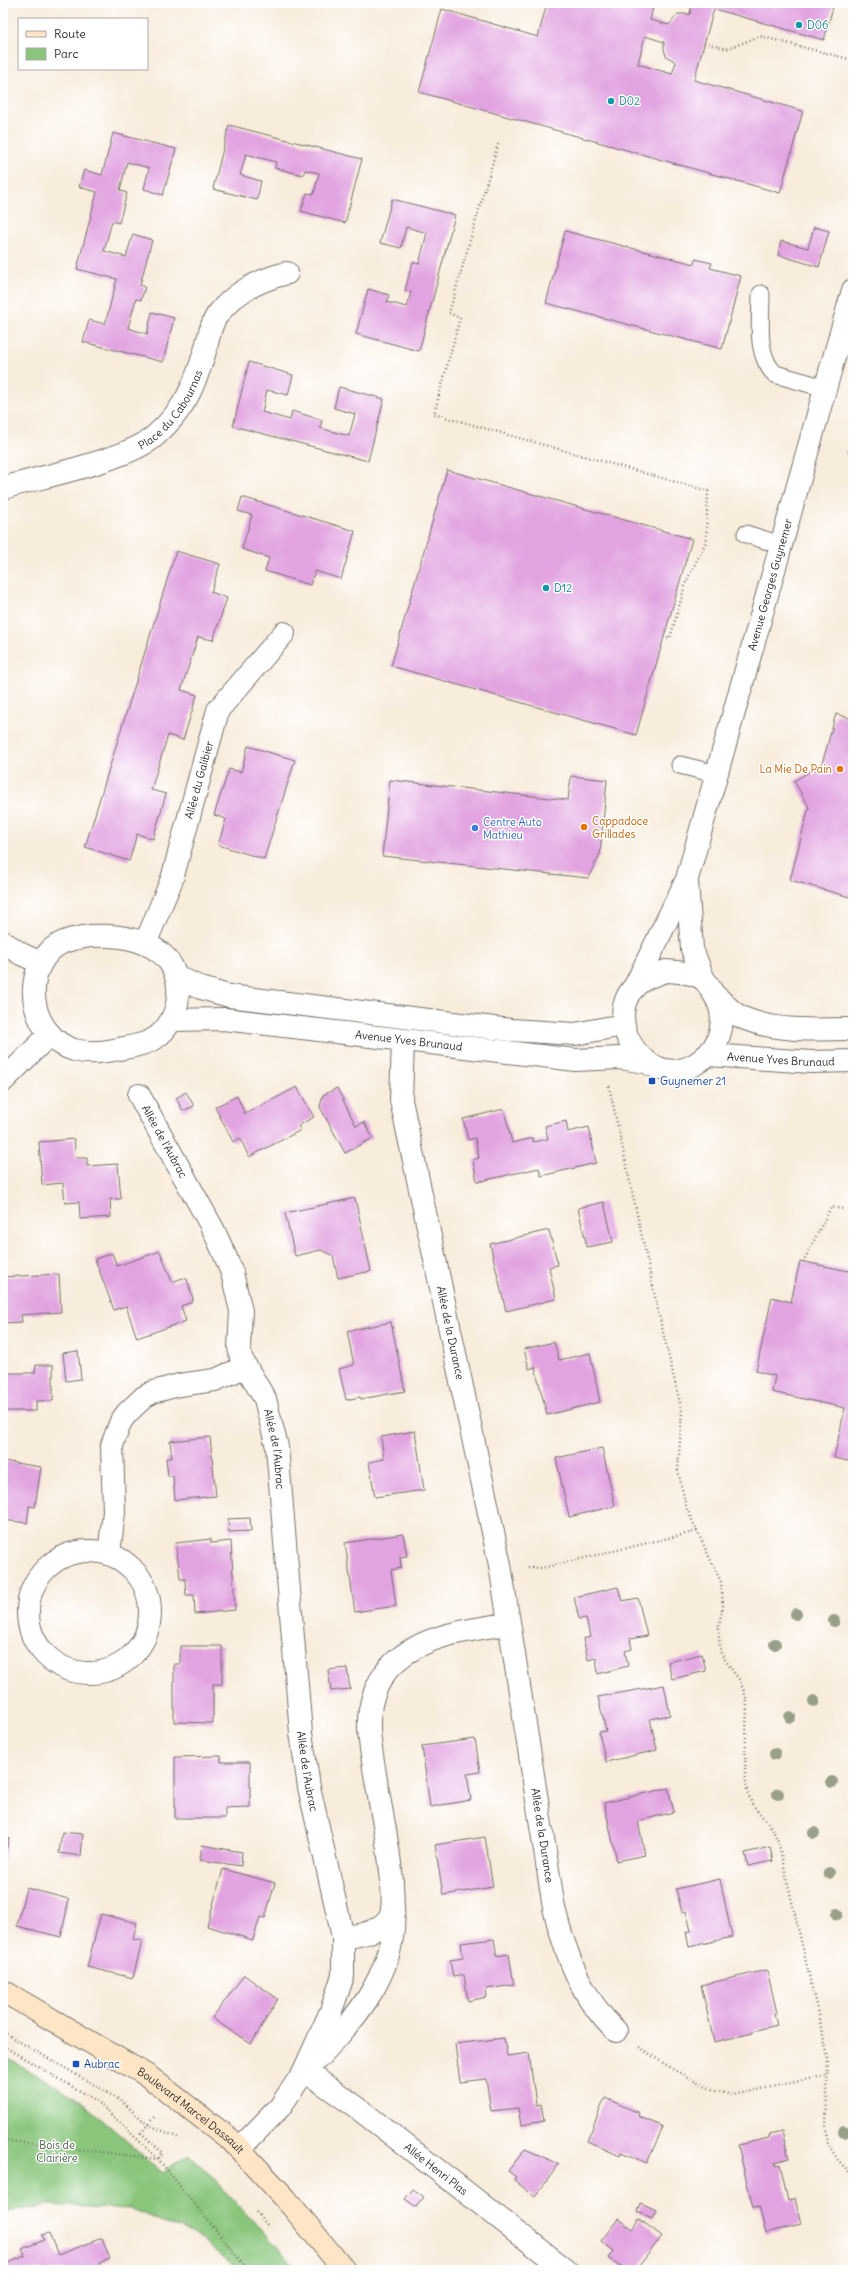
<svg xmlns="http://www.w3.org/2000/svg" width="856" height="2273" font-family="Delius,sans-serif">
	<rect width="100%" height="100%" fill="#fff"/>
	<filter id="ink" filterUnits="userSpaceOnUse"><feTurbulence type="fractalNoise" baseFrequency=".025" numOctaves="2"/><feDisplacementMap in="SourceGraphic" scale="8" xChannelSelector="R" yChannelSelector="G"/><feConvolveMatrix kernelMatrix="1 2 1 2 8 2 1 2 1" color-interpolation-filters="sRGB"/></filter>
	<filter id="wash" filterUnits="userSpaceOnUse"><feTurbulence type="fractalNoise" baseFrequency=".012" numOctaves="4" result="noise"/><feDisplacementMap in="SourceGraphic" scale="16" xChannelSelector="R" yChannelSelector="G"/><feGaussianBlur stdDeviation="0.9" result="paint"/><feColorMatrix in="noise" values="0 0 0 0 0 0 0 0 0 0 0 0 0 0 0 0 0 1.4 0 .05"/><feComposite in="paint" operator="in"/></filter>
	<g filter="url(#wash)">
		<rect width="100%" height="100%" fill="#f8ecdb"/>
		<path fill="#89c67c" stroke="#5a7854" d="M3 2055 80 2100 162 2172 190 2154 299 2270H238L196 2235 131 2209 49 2205 3 2213Z"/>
		<g id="blocks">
			<path fill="#e2a4e1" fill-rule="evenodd" d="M547 3H654L650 20 669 25 678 14H690L692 3H834L824 40 714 9 694 80 803 111 780 193 419 92 442 9 538 37ZM645 36 664 42V49L666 56 676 62 672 74 638 64Z
				M229 125 362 159 345 223 301 211 307 193 314 194 319 173 305 170 303 175 275 168 276 162 246 154 240 175 261 181 257 200 213 189Z
				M113 133 176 149 163 195 144 189 149 168 127 162 120 190 127 193 119 223 112 221 104 251 126 257 133 234 152 240 140 285 145 287 141 300 136 299 128 328 147 334 152 312 174 318 163 362 83 342 89 320 105 324 117 279 77 269 97 192 79 187 84 170 102 175Z
				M392 199 455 215 419 351 356 334 368 289 389 295 387 302 407 307 411 292 405 291 409 275 413 262 419 264 427 233 406 227 401 248 380 243Z
				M814 227 829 231 819 267 778 255 781 241 808 248Z
				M565 231 694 264 695 259 712 263 710 268 741 276 722 349 546 303Z
				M249 362 293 375 288 395 267 390 262 412 290 420 292 411 322 420 320 428 349 436 355 414 334 408 339 387 384 399 368 461 233 426Z
				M853 437V454L848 453Z
				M447 470 692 539 636 735 391 666Z
				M242 497 355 531 341 579 315 571 310 585 265 571 269 558 242 549 252 515 238 511Z
				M176 551 220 564 211 592 227 598 213 640 198 637 181 690 197 695 183 740 168 735 151 790 166 794 153 839 137 834 129 861 85 847Z
				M836 714 853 719V898L790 880 809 807 794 781 822 764Z
				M248 746 295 760 264 859 218 845 226 819 214 815 229 769 241 772Z
				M571 776 607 780 600 854 588 878 382 856 390 780 568 800Z
				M297 1087 314 1117 298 1126 301 1130 249 1157 240 1138 233 1142 215 1107 237 1096 245 1114Z
				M337 1088 356 1126 364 1122 373 1138 345 1153 320 1107 323 1095Z
				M186 1092 194 1106 183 1111 176 1098Z
				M504 1109 512 1143 533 1138V1142L548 1139 545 1126 566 1121 568 1132 589 1127 596 1163 541 1176 539 1168 477 1182 473 1160 479 1158 475 1138 468 1140 463 1119Z
				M74 1139 76 1158H87V1166L118 1164 121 1199H110L111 1217 80 1219 79 1202 65 1203 63 1183 42 1185 39 1142Z
				M355 1198 371 1271 338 1278 333 1256 321 1250 295 1256 285 1213Z
				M604 1202 613 1242 587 1247 578 1208Z
				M549 1230 558 1265 549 1267 556 1299 506 1311 490 1244Z
				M160 1251 172 1282 183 1278 187 1279 193 1299 192 1302 181 1306 186 1321 137 1338 126 1306 114 1310 95 1259 112 1253 117 1266Z
				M800 1261 853 1272V1462L834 1458 845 1408 772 1392 775 1376 756 1371 772 1297 791 1302Z
				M59 1274 61 1312 21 1315 22 1322 3 1323V1277Z
				M391 1322 405 1391 361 1399 360 1397 346 1400 339 1369 354 1365 347 1331Z
				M554 1342 559 1360 590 1353 600 1402 547 1415 535 1367 529 1369 524 1349Z
				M78 1351 81 1379 66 1381 63 1353Z
				M36 1365H53V1401H36V1411H3V1373H35Z
				M415 1431 424 1490 375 1497 369 1462 384 1459 381 1437Z
				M210 1437 216 1496 175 1500 173 1476H168L166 1458H172L170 1441Z
				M602 1448 615 1506 569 1517 556 1458Z
				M3 1461 41 1467 35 1507 29 1506 27 1523 3 1520Z
				M250 1518 251 1531 229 1532 228 1519Z
				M403 1534 407 1556 400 1557 401 1568 391 1570 396 1606 355 1612 345 1543Z
				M211 1539V1543L231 1541 235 1610 195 1614 194 1595H186L185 1579H180L176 1543Z
				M618 1587 622 1601 638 1598 647 1636 630 1639 632 1649 625 1651 628 1666 598 1674 596 1658 588 1660 583 1639 590 1637 586 1618 579 1619 574 1597Z
				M180 1646H222V1684H213V1723L174 1722V1664H180Z
				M702 1654 706 1671 672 1679 668 1662Z
				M347 1668 350 1689 331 1691 328 1670Z
				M664 1685 670 1715 650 1719 657 1750 606 1762 599 1732 606 1731 598 1697Z
				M475 1739 480 1772 467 1774 471 1800 430 1807 422 1746Z
				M221 1756V1762H250V1807L225 1808V1818H175V1757Z
				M668 1788 674 1812 638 1821 645 1855 617 1861 604 1803Z
				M62 1832 83 1834 81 1856 59 1853Z
				M485 1837 493 1887 443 1895 435 1845Z
				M3 1838H9L4 1859H3Z
				M202 1845 242 1852 241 1866 200 1860Z
				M770 1847 773 1861 748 1866 745 1853Z
				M223 1869 275 1883 265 1918 260 1917 253 1940 207 1926Z
				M720 1879 732 1937 689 1947 686 1932 691 1931 686 1911 682 1912 676 1889Z
				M26 1888 69 1899 61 1937 17 1926Z
				M101 1914 137 1923 133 1939 142 1941 133 1978 87 1967Z
				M494 1939 497 1956 509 1954 514 1985 486 1989 487 1997 468 2001 464 1975 453 1977 450 1960 463 1958 461 1943Z
				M767 1970 777 2013 774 2014 777 2025 753 2031V2033L714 2042 701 1985Z
				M244 1975 278 1999 251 2044 212 2018Z
				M504 2038 507 2056 529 2053 536 2105 541 2104 544 2121 521 2125 518 2108 491 2111 486 2079 460 2082 455 2044Z
				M605 2098 639 2113 638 2116 663 2127 647 2163 621 2152 620 2156 587 2141Z
				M782 2132 789 2158 775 2162 776 2165 780 2164 788 2201 795 2198 801 2224 766 2233 759 2207 753 2208 738 2145 769 2138V2135Z
				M525 2149 559 2164 535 2197 514 2180 516 2177 508 2171Z
				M413 2189 424 2197 416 2207 405 2199Z
				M641 2203 656 2210 652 2218 638 2212Z
				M618 2219 632 2229 639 2219 662 2236 636 2270H626L609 2258 614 2251 601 2241Z
				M49 2233 58 2255 102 2238 110 2259 99 2263 101 2270H3V2265L25 2256 22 2249 44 2240 42 2235Z
				M787 2265 799 2270H784Z"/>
		</g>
	</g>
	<g filter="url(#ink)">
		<use href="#blocks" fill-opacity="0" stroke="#736f69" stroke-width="1"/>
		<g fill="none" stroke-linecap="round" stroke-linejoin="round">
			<defs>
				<path id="lane" d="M761 294C761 320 755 355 775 374L825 388
					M746 534 781 545
					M680 765 716 774"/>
				<g id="street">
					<path id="s1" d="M3 488C40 477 128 460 155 436 184 410 194 388 205 351 208 341 210 326 216 317 233 292 259 280 287 273"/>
					<path d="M687 882 692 949 704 980"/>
					<path d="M91 936C114 935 139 937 158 951 188 972 183 1020 154 1039 144 1045 130 1047 119 1049 105 1052 89 1054 74 1050 34 1038 20 981 50 951 61 940 77 938 91 936Z"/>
					<path d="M3 942 21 954 41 963"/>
					<path id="s2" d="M145 944 172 879 218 710 284 633"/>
					<path d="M666 971C678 972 694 972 704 980 707 982 709 987 711 990 723 1006 725 1022 717 1041 713 1051 705 1057 697 1063 643 1098 590 1004 649 977 654 975 660 973 666 971Z"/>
					<path d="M176 976 201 988 229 996 511 1030 575 1034 623 1025"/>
					<path id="s3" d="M634 988 687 879 853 290"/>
					<path d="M718 998C724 1004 732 1012 739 1016 770 1032 819 1030 853 1029"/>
					<path id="s4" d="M172 1020 224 1019 576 1060 619 1058 646 1062"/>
					<path id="s5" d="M403 1041 401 1100 500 1565 554 1908C565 1953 582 1999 616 2031"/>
					<path id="s6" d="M708 1055 811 1062 853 1061"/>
					<path d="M3 1081 50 1034"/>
					<path id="s7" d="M139 1095 213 1229 224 1253 232 1273 241 1311 239 1347 241 1358 265 1399 277 1447 301 1733 309 1787 343 1937V1976L331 2011 303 2073 280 2107 240 2148"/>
					<circle cx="89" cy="1612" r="61"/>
					<path d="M109 1554 114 1512 112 1445 121 1421 127 1413 144 1397 153 1392 179 1385 215 1380 245 1367"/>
					<path id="s8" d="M393 1908C399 1976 348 2028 303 2073L315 2078 355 2106 566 2270"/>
					<path d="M343 1937C359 1936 379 1932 389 1918 395 1908 392 1893 392 1882 389 1844 380 1806 374 1768 372 1753 368 1737 369 1720 370 1698 379 1676 396 1661 426 1634 470 1630 509 1624"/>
				</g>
				<g id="secondary">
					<path id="s9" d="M3 1991 148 2076 231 2140 286 2199 344 2270"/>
				</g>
			</defs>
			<use href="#lane" stroke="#736f69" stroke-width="19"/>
			<use href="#street" stroke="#736f69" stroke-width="24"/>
			<use href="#secondary" stroke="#736f69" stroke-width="24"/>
			<path stroke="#736f69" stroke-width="2.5" stroke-dasharray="1 3" stroke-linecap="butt" d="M704 43 727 49 760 36 853 60
				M498 144 449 313 460 318 434 414 708 491 706 542 686 582 670 638 664 636
				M609 1086 661 1324 682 1411 678 1470 686 1507 721 1582 723 1605 718 1630 721 1654 740 1681 747 1700 745 1771 747 1791 752 1804 771 1827 778 1841 828 2057 826 2128 828 2143 837 2159 853 2176
				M803 1262 831 1207 843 1209
				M528 1567 542 1568 698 1531
				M3 2032 120 2100 147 2124 179 2138
				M3 2046 97 2101 158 2159 248 2270
				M639 2047 674 2070 716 2091 733 2095 828 2075
				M154 2117 141 2133 163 2153 158 2159
				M3 2140 157 2159
				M256 2212 268 2226
				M853 2218 851 2232 853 2244"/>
			<use href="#lane" stroke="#fff" stroke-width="17"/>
			<use href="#street" stroke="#fff" stroke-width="22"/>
			<use href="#secondary" stroke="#fde5c5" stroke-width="22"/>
		</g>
		<g fill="#99a08a">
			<circle cx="796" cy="1614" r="6"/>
			<circle cx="834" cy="1621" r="6"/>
			<circle cx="775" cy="1644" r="6"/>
			<circle cx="814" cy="1701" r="6"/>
			<circle cx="790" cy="1717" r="6"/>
			<circle cx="775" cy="1754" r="6"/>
			<circle cx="832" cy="1782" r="6"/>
			<circle cx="778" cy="1794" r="6"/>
			<circle cx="814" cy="1833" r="6"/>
			<circle cx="829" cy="1873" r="6"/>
			<circle cx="837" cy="1914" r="6"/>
			<circle cx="844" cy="2132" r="6"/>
		</g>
	</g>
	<g fill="#0f9aa8" stroke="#fff" stroke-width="1.5">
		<circle cx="799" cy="25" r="4"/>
		<circle cx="611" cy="101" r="4"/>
		<circle cx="546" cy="588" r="4"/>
	</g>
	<g fill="#e8710a" stroke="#fff" stroke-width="1.5">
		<circle cx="840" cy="769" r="4"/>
		<circle cx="584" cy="827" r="4"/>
	</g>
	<circle fill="#3f7fe0" stroke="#fff" stroke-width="1.5" cx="475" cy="828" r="4"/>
	<g fill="#1a4fb4" stroke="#fff" stroke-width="1.5">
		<rect x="648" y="1077" width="8" height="8" rx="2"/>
		<rect x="72" y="2060" width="8" height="8" rx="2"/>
	</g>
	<g text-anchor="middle" stroke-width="3" stroke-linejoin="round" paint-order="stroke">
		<g font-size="11" fill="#0d838f" stroke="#fff" text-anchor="start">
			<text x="807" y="29">D06</text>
			<text x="619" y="105">D02</text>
			<text x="554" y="592">D12</text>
		</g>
		<g font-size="11" fill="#2b2b2b" stroke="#fff">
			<text dy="4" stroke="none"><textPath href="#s1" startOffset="192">Place du Cabournas</textPath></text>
			<text dy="4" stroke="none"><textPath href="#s3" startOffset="427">Avenue Georges Guynemer</textPath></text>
			<text dy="4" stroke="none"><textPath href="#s2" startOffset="173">Allée du Galibier</textPath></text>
			<text dy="4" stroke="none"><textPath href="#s4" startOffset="238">Avenue Yves Brunaud</textPath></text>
			<text dy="4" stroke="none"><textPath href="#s6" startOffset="73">Avenue Yves Brunaud</textPath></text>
			<text dy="4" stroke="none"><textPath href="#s7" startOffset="53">Allée de l'Aubrac</textPath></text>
			<text dy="4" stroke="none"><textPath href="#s5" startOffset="297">Allée de la Durance</textPath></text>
			<text dy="4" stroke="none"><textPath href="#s7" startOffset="386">Allée de l'Aubrac</textPath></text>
			<text dy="4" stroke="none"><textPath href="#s7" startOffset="710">Allée de l'Aubrac</textPath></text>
			<text dy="4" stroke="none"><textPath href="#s5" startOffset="808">Allée de la Durance</textPath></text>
			<text dy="4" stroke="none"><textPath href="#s9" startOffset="223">Boulevard Marcel Dassault</textPath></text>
			<text dy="4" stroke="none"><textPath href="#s8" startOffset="359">Allée Henri Plas</textPath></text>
		</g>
		<g font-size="11" fill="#c56008" stroke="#fff" text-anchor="end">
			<text x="832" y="773">La Mie De Pain</text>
			<text x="592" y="825" text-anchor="start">Cappadoce<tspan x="592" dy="13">Grillades</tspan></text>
		</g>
		<g font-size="11" fill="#366cbe" stroke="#fff" text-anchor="start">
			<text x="483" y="826">Centre Auto<tspan x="483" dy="13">Mathieu</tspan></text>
		</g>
		<g font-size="11" fill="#164399" stroke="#fff" text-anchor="start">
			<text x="660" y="1085">Guynemer 21</text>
			<text x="84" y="2068">Aubrac</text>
		</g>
		<g font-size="11" fill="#4c6147" stroke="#fff">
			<text x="57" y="2149">Bois de<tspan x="57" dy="13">Clairière</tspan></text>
		</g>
	</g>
	<rect width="856" height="2273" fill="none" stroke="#fff" stroke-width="16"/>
	<rect x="18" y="18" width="130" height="52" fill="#ffffff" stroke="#aaaaaa"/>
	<rect x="26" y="31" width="20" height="6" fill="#fde5c5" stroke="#aaaaaa"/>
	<text x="54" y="38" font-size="12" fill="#2b2b2b">Route</text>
	<rect x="26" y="48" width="20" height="12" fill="#89c67c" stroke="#aaaaaa"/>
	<text x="54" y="58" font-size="12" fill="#2b2b2b">Parc</text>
</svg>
